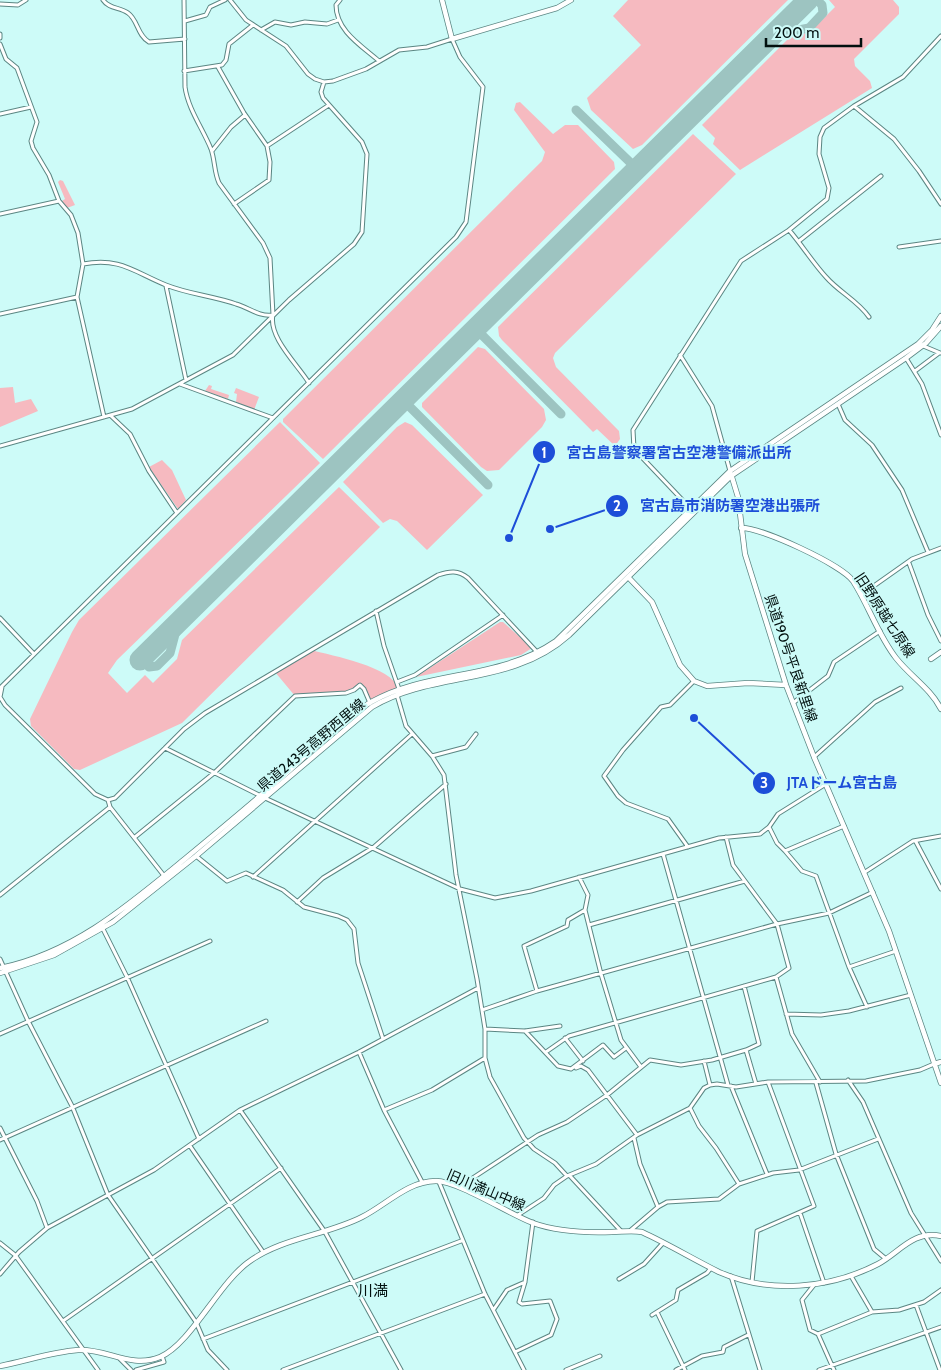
<svg xmlns="http://www.w3.org/2000/svg" width="941" height="1370" font-family="Cabin,'Noto Sans JP',sans-serif">
	<rect width="100%" height="100%" fill="#cdfbf8"/>
	<path fill="#f6bac0" d="M628 0H788L642 145 633 149 591 110 587 98 641 45 613 16Z
		M829 0H893L899 7V14L854 59 855 66 870 81 872 88 740 170 713 144 715 138 702 125 790 37 810 32 835 7Z
		M520 102 553 134 565 125H578L614 162 615 169 323 459 283 422V419L542 161 545 152 514 110 516 103Z
		M693 134 736 174 555 353 553 358 556 367 619 431 620 439 615 446 597 429 593 432 502 340 499 336 498 327Z
		M60 180 63 181 75 205 67 208 62 201 65 199 58 182Z
		M478 347 485 349 544 409 546 420 542 427 499 470 487 471 481 467 422 407V403Z
		M209 385 212 386 211 389 229 395 228 399 205 391Z
		M13 387 15 403 31 399 38 411 0 427V388Z
		M236 388 259 397 254 410 236 402 237 394 234 393Z
		M280 422 320 463 117 660 108 673 127 693 145 675 153 683 177 659 182 640 339 487 380 527 182 723 80 770 74 769 31 726 30 719 72 632 79 620Z
		M405 422 412 425 483 495 427 550 397 521 390 519 383 523 343 482 397 427Z
		M162 460 172 470 186 500 178 509 149 467Z
		M500 622H503L532 648 521 655 416 677Z
		M311 650C333 656 391 666 399 689L370 703 364 689 360 685 346 693 295 696 275 672Z"/>
	<g fill="none" stroke-linecap="round" stroke-linejoin="round">
		<path stroke="#9dc4c1" stroke-width="9" d="M773 35 809 28 823 13 822 5 818 1H807
			M576 110 637 169
			M476 329 561 414
			M404 401 488 485
			M146 654 144 662 149 667 157 666 170 653 178 623"/>
		<path stroke="#9dc4c1" stroke-width="21" d="M140 660 808 0"/>
		<defs>
			<path id="street" d="M103 0C109 9 120 7 128 13 138 20 137 35 149 42L185 39
				M184 0 185 87C188 109 203 129 211 149 215 160 214 172 219 183L263 243 270 258 273 315C268 337 298 365 309 383
				M340 0 336 5C336 31 362 46 379 61
				M0 4 18 5 26 0
				M185 21 206 15 210 7 225 0
				M261 30 275 22 291 25 305 22 327 24 338 20
				M0 34V38
				M0 44 6 59 17 68 37 122 31 141 33 148 49 175 59 201 71 215 78 233 83 264 77 297 104 417
				M218 67 244 113 267 146 270 162 269 180 234 204
				M184 71 222 65 226 60 229 44 253 25
				M854 106 894 139 919 171 941 204
				M0 114 31 107
				M267 146 329 105
				M212 151 231 127 245 115
				M0 214 59 201
				M789 230C802 245 813 263 826 277 839 292 858 301 869 317
				M799 241 881 176
				M899 247 941 241
				M83 264C120 257 134 272 166 285 188 294 213 296 236 304 248 307 259 317 272 315
				M166 286 186 380
				M0 314 77 297
				M921 345 940 353
				M680 355 712 406 730 471
				M906 358 922 384 941 435
				M915 371 939 353
				M180 384 273 418
				M838 404 845 420 872 445 902 490 928 552
				M111 416 130 434 149 471 177 513
				M0 446 132 409 233 355 289 300 354 244 362 232 367 154 362 142 323 98 321 92 324 82
				M690 508 634 449 633 430 741 261 789 230 827 199 829 188 819 154 820 137 824 128 854 106 903 77 941 36
				M909 563 928 615 941 641
				M861 595 912 559 941 548
				M376 611 384 646 399 689 397 695 406 726 432 756 444 775 456 875 477 979 485 1029V1058L490 1077 524 1138 534 1149 555 1163 567 1176
				M0 618 34 654
				M397 682 415 675 503 615
				M2 687 0 697 5 705 95 794 108 800 115 798 184 729 205 713 438 575C450 571 458 570 468 578L537 652
				M0 688 456 237 466 222 483 87 460 57 452 39 427 47 399 50 366 69 333 81 324 82 315 79 308 74 286 46 246 20 230 0
				M793 703 828 676 834 662 880 631
				M165 748 265 798 460 889 495 898 531 891 719 838 760 834 769 827 778 814 826 784
				M432 756 466 747 476 734
				M814 757 875 702 901 688
				M108 800 110 807 165 877
				M769 827 777 843 785 851 844 826
				M135 837 214 773 295 696 346 693 354 690 360 685 364 689 370 703
				M916 842 941 889
				M688 847 668 819 626 803 618 796 604 776 623 750 661 707 670 705 694 681
				M785 851 802 871 816 876 849 967 867 1007
				M663 854 728 1085
				M196 856 227 881 246 873 283 890 304 907 338 916 347 920 354 929 358 963 383 1039
				M865 872 913 841 941 836
				M253 877 412 734
				M579 877 588 895 585 910 601 974 621 1040 641 1067
				M0 895 110 807
				M297 902 323 878 374 847 446 784
				M589 925 745 881
				M103 929 127 977 199 1139
				M0 959 28 1021 72 1106 108 1195 196 1322 208 1350 227 1370
				M849 967 896 951
				M776 977 792 1034 820 1082
				M744 986 759 1044 746 1050
				M537 991 524 946 567 926 568 920 585 910
				M482 1010 537 991 777 924 829 913 873 892
				M786 1014 821 1015 849 1011 911 995
				M485 1029 525 1031 560 1026
				M525 1031 558 1066 571 1069 603 1045 614 1057 626 1048
				M0 1034 210 941
				M565 1038 583 1061
				M359 1052 384 1110 422 1182
				M546 1052 569 1036 776 977 789 968 777 924 733 865 726 837
				M704 1061 710 1085
				M576 1068 581 1066 588 1070 637 1135
				M848 1080 863 1102 911 1213 941 1261
				M816 1083 836 1154 874 1249 886 1259
				M731 1086 767 1174
				M690 1108 699 1126 716 1148 739 1184
				M240 1110 325 1232 401 1370
				M384 1110 432 1090 485 1058
				M0 1128 37 1201 47 1228
				M634 1138 640 1164 658 1207
				M0 1140 266 1021
				M190 1146 263 1252
				M570 1176 621 1231
				M439 1182 485 1294 524 1370
				M459 1187 538 1135 567 1122 607 1095 650 1060 681 1065 712 1060 746 1050 756 1084
				M800 1213 824 1283
				M518 1215 544 1198 554 1185 567 1176 596 1164 637 1135 690 1108 704 1088 710 1085 717 1084 736 1087 768 1082 866 1081 920 1070 934 1064
				M631 1230 658 1207 667 1202 719 1199 739 1184 773 1173 799 1170 878 1139
				M0 1243 15 1255 98 1370
				M0 1274 19 1252 47 1228 154 1170 240 1110 359 1052 478 988
				M731 1276 760 1370
				M851 1276 872 1312
				M619 1279 644 1264 663 1243
				M752 1282 757 1231 814 1206 768 1082
				M814 1285 802 1300 810 1330 818 1334
				M916 1305 940 1370
				M494 1309 507 1290 525 1282
				M657 1312 685 1370
				M652 1315 676 1300 678 1290 707 1273 711 1268
				M63 1321 281 1168
				M203 1339 461 1241
				M515 1352 551 1335 557 1319 550 1301 522 1304 519 1302 525 1282 533 1222
				M120 1359 131 1370
				M136 1370 164 1362 162 1356
				M283 1370 485 1294
				M566 1370 600 1356
				M676 1370 702 1356 723 1352 724 1347 748 1335
				M819 1370 941 1327
				M834 1370 818 1334 872 1312 899 1310 924 1302 941 1290"/>
			<path id="secondary" d="M442 0 452 39 557 8 571 0
				M731 474 738 497 745 554 786 685 814 757 889 931 941 1083
				M741 528C761 527 842 565 853 581 869 606 878 635 896 658 911 677 930 688 941 709
				M629 578 652 602 680 665 694 681 707 686 748 683 786 685
				M931 659 941 652
				M0 968C74 953 130 904 186 858 221 829 256 800 290 770 316 747 342 719 371 702 430 669 498 681 556 641L730 471 918 344 932 330 941 316
				M0 973 54 955 113 922 196 856 372 707C435 670 511 687 569 635L731 476 906 358 926 343 941 326
				M934 1064 941 1062
				M0 1366C26 1361 52 1352 78 1350 106 1348 131 1369 160 1357 191 1344 219 1282 250 1261 282 1238 327 1235 362 1217 386 1205 408 1181 436 1181 458 1181 509 1214 533 1223 558 1232 585 1233 612 1232 622 1232 631 1230 642 1232 668 1244 693 1259 719 1272 769 1294 830 1289 878 1264 899 1253 913 1230 941 1236"/>
		</defs>
		<use href="#street" stroke="#5b8683" stroke-width="5"/>
		<use href="#secondary" stroke="#5b8683" stroke-width="6"/>
		<use href="#street" stroke="#fff" stroke-width="3"/>
		<use href="#secondary" stroke="#fff" stroke-width="4.5"/>
	</g>
	<g text-anchor="middle" stroke-width="4" stroke-linejoin="round" paint-order="stroke">
		<g font-size="14" fill="#010f0e" stroke="#cdfbf8">
			<text transform="translate(885 615) rotate(57)" y="5">旧野原越七原線</text>
			<text transform="translate(791 658) rotate(71)" y="5">県道190号平良新里線</text>
			<text transform="translate(311 745) rotate(-40)" y="5">県道243号高野西里線</text>
			<text transform="translate(486 1190) rotate(23)" y="5">旧川満山中線</text>
		</g>
		<g font-size="15" fill="#010f0e" stroke="#cdfbf8">
			<text x="373" y="1296">川満</text>
		</g>
	</g>
	<path fill="none" stroke="#1d4ed8" stroke-width="2" d="M509 538L544 452M550 529L617 506M694 718L764 783"/>
	<g fill="#1d4ed8" stroke="#cdfbf8" stroke-width="2">
		<circle cx="509" cy="538" r="5"/>
		<circle cx="550" cy="529" r="5"/>
		<circle cx="694" cy="718" r="5"/>
		<circle cx="544" cy="452" r="12"/>
		<circle cx="617" cy="506" r="12"/>
		<circle cx="764" cy="783" r="12"/>
	</g>
	<g font-size="15" text-anchor="middle" font-weight="bold" fill="#fff">
		<text x="544" y="458">1</text>
		<text x="617" y="511">2</text>
		<text x="764" y="788">3</text>
	</g>
	<g font-size="15" text-anchor="middle" font-weight="bold" fill="#1d4ed8" stroke="#cdfbf8" stroke-width="4" stroke-linejoin="round" paint-order="stroke">
		<text x="679" y="458">宮古島警察署宮古空港警備派出所</text>
		<text x="730" y="511">宮古島市消防署空港出張所</text>
		<text x="842" y="788">JTAドーム宮古島</text>
	</g>
	<path d="M766 38v8h95v-8" fill="none" stroke="#010f0e" stroke-width="2.5"/>
	<text x="774" y="38" font-size="15" fill="#010f0e" stroke="#cdfbf8" stroke-width="4" paint-order="stroke">200 m</text>
</svg>
